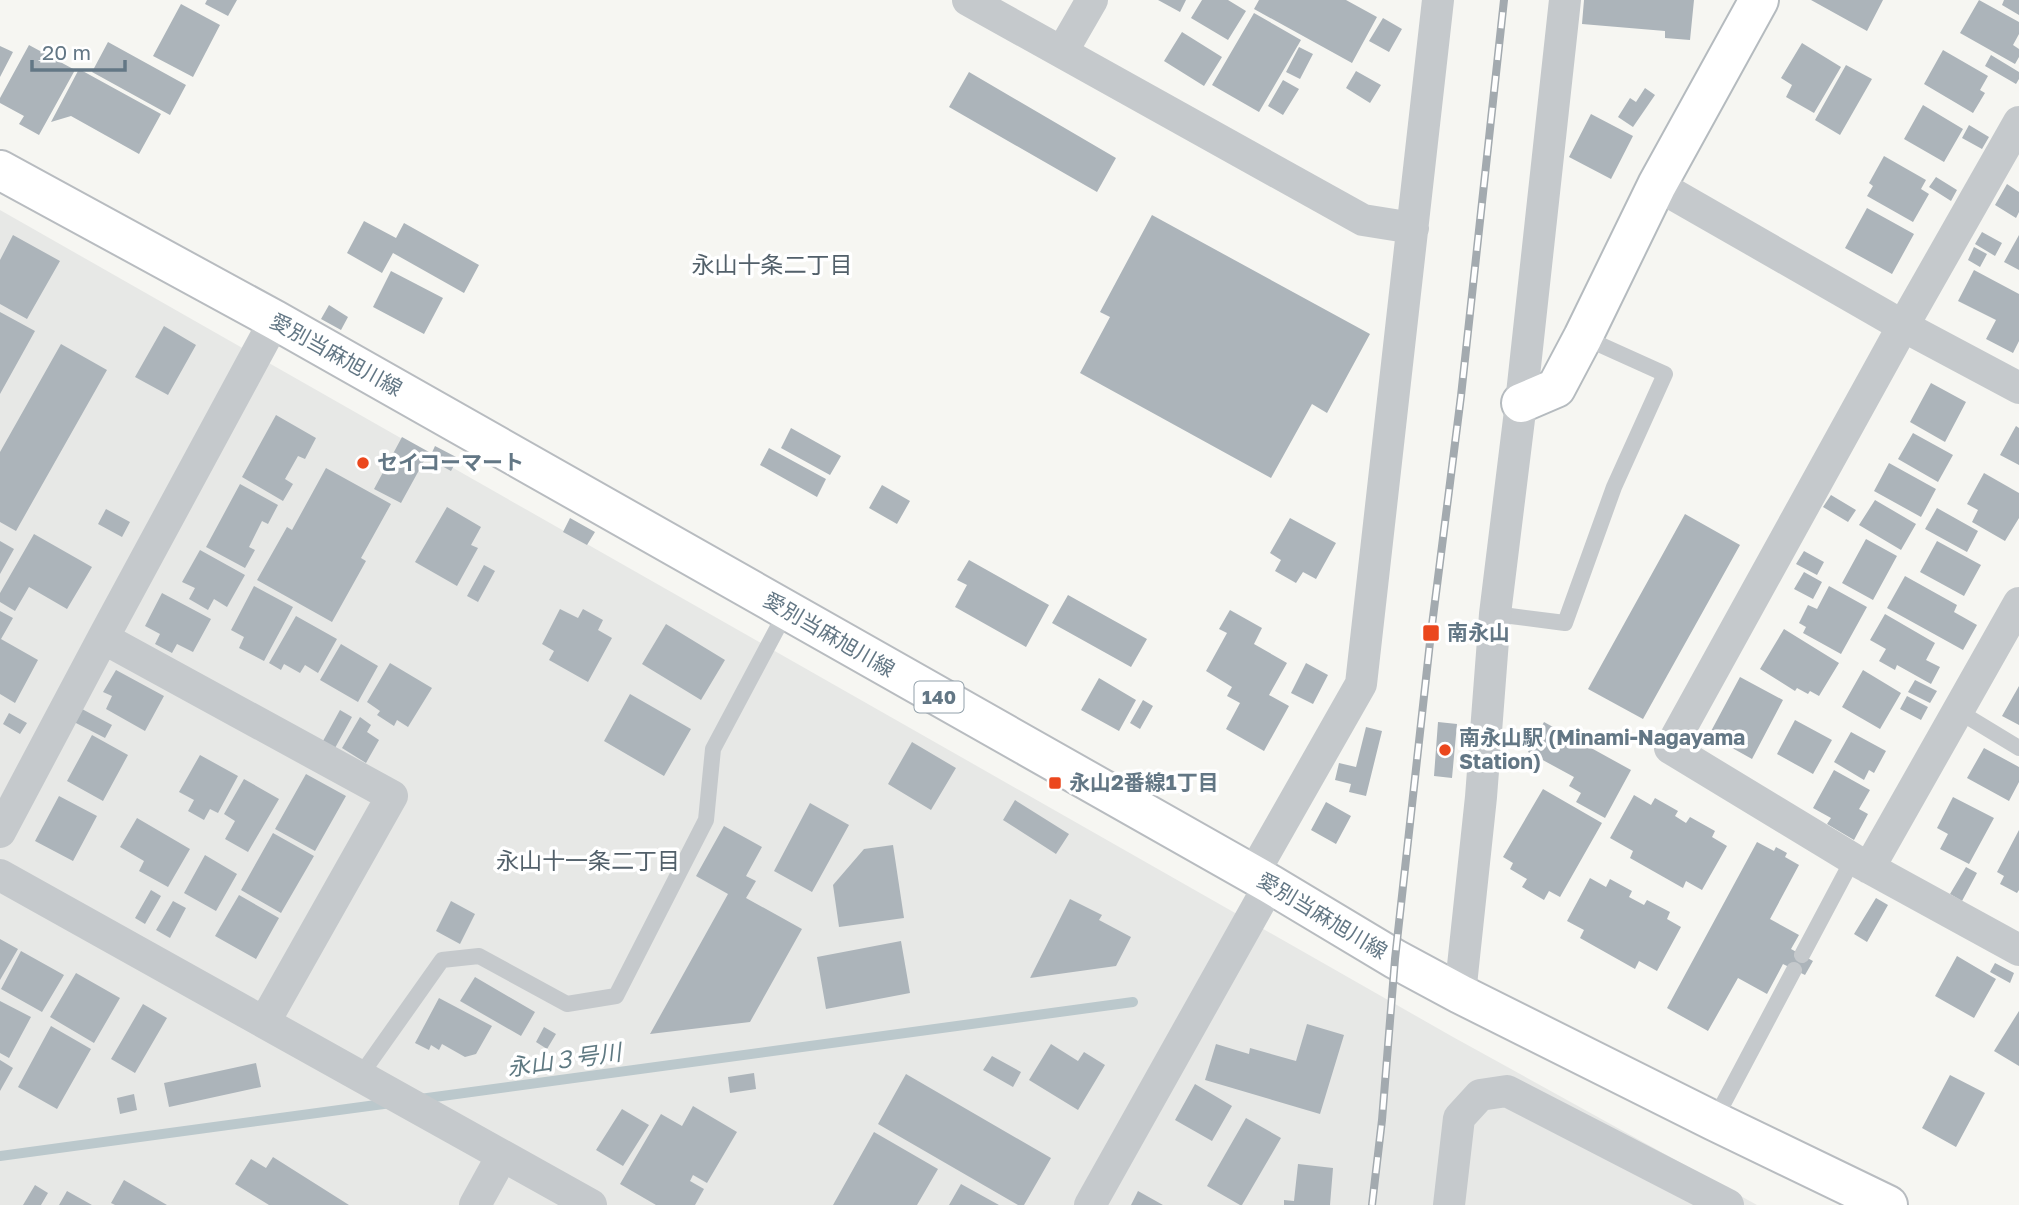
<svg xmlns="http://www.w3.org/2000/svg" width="2019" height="1205" font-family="'Golos Text','Noto Sans JP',sans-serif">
	<rect width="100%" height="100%" fill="#f6f6f2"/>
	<path fill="#e7e8e6" d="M0 210 1453 1037 1757 1205H0Z"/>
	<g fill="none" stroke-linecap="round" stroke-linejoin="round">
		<path stroke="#bbc8cc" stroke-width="10" d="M420 1099 1133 1002
			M0 1156 391 1103"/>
	</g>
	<path fill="#acb4ba" d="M207 0H237L228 16 205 4Z
		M1158 0H1186L1180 12Z
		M1202 0H1228L1246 11 1228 40 1191 18Z
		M1259 0H1346L1377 17 1352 63 1254 9Z
		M1584 0H1694L1690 40 1665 38V31L1582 24Z
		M1811 0H1883L1867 31Z
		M1979 0 2019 22V34L2013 45 2019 49V57L2015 64 1960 33Z
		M2004 0H2019V15L2002 5Z
		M181 4 220 25 193 77 153 56Z
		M1254 13 1301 40 1259 112 1212 85Z
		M1383 18 1402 29 1389 52 1369 41Z
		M1182 32 1222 57 1204 86 1164 61Z
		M108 42 186 85 170 115 92 72Z
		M1802 43 1841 67 1814 113 1786 97 1792 85 1781 78Z
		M29 45 75 70 39 135 19 124 24 116 0 103V98Z
		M0 46 13 52 0 77Z
		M1299 47 1313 54 1300 79 1286 72Z
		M1943 50 1988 76 1980 90 1985 93 1973 113 1924 84Z
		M1991 55 2019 72V79L2016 84 1985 66Z
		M1846 65 1872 79 1840 135 1815 120Z
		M79 69 161 114 139 154 71 116 51 122Z
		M1356 71 1381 85 1370 103 1346 88Z
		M969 72 1116 158 1097 192 949 107Z
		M1283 80 1299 89 1283 115 1268 106Z
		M1645 88 1655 95 1633 127 1618 117 1630 98 1636 102Z
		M1923 105 1963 129 1944 162 1904 139Z
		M1591 114 1633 136 1611 179 1569 157Z
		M1969 125 1989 137 1982 149 1962 138Z
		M1884 156 1926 180 1921 189 1929 194 1913 222 1867 196 1873 186 1869 183Z
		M1936 177 1957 190 1951 201 1929 187Z
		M2007 184 2019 192V212L2016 218 1995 205Z
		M1867 208 1914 234 1892 274 1845 248Z
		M1152 215 1370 334 1327 413 1312 404 1271 478 1080 373 1110 317 1100 312Z
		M364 221 396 238 404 223 479 265 464 293 393 253 382 273 347 253Z
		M1982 232 2002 243 1995 256 1975 244Z
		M13 235 60 261 27 319 0 304V260Z
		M2019 235V270L2004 262Z
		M1974 247 1987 254 1980 267 1968 260Z
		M1974 270 2019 294V341L2013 353 1986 339 1996 320 1958 301Z
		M391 271 443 298 424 334 373 307Z
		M329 305 348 317 341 330 321 319Z
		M0 312 35 331 0 394Z
		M164 326 196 345 168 395 135 377Z
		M61 344 107 370 16 531 0 522V452Z
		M1931 383 1966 402 1945 442 1910 422Z
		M276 415 316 438 305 459 298 456 285 479 293 484 283 501 242 477Z
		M2016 426 2019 428V465L2000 455Z
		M791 428 841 456 830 475 781 448Z
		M1913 433 1953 455 1938 482 1898 459Z
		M402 437 429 452 401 503 374 489Z
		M435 446 458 458 451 471 429 459Z
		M769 448 826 479 817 497 760 465Z
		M1889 463 1936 489 1921 517 1874 491Z
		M326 468 391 504 361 558 366 561 332 622 257 580 287 527 292 530Z
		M1984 473 2019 493V518L2005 541 1972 522 1978 510 1967 504Z
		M240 484 278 505 268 524 262 521 249 547 255 550 245 568 206 547Z
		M882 485 910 501 897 524 869 508Z
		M1831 495 1856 510 1848 522 1823 507Z
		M1875 500 1916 524 1901 550 1859 525Z
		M447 507 481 527 471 545 478 548 457 586 415 562Z
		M1937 508 1978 531 1967 552 1925 529Z
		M106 509 130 522 122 537 98 524Z
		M1685 514 1740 545 1643 719 1588 689Z
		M570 518 595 532 587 545 563 532Z
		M1290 518 1336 543 1316 579 1303 572 1296 583 1275 571 1281 560 1270 553Z
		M34 534 92 567 67 609 29 587 15 611 0 602V593Z
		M1866 539 1897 556 1873 600 1842 583Z
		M0 541 14 549 0 574Z
		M1937 541 1981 565 1964 596 1920 572Z
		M200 550 245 575 227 607 214 599 208 610 189 599 195 588 182 582Z
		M1804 551 1824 562 1817 575 1796 564Z
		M969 560 1049 605 1026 647 955 607 967 585 957 580Z
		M484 565 495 571 478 602 467 596Z
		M1804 572 1822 582 1813 599 1794 589Z
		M1905 576 1957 605 1954 612 1977 625 1963 650 1887 608Z
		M254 586 293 607 264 661 239 648 244 637 231 630Z
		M1829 586 1867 607 1841 654 1803 633 1806 627 1799 623 1808 605 1817 609Z
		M162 593 211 619 193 652 177 644 172 653 155 644 160 634 145 626Z
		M1068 595 1147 639 1131 667 1052 623Z
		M560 609 578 618 583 609 603 620 598 630 612 638 588 682 549 660 554 651 542 644Z
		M1230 610 1262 628 1254 644 1287 663 1269 695 1289 706 1264 751 1226 729 1240 703 1227 696 1232 687 1206 671 1227 633 1219 629Z
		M0 611 13 618 1 639 38 660 15 703 0 694Z
		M1885 614 1935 643 1926 660 1940 667 1931 684 1897 665 1895 670 1879 661 1886 649 1870 640Z
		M296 616 337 639 318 673 305 665 300 673 284 664 281 670 269 663Z
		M666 624 725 660 701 700 642 664Z
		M1784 629 1839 663 1819 696 1810 691 1808 694 1797 688 1795 691 1760 669Z
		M341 644 378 666 358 702 320 680Z
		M390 663 432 688 408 727 397 720 394 726 377 715 380 711 367 702Z
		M1306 663 1328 675 1313 704 1291 693Z
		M116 670 164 696 145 731 106 709 112 696 103 692Z
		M1863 670 1901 693 1880 729 1842 707Z
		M1740 677 1783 700 1752 759 1709 735Z
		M1099 678 1136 700 1119 731 1081 710Z
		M1915 680 1937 691 1930 703 1908 692Z
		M2019 686V725L2002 716Z
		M630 694 691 729 664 776 604 741Z
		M1907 696 1928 707 1921 720 1900 709Z
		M1143 700 1153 706 1140 729 1130 723Z
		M82 709 112 725 105 738 74 722Z
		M340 710 352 717 335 748 323 741Z
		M9 713 27 723 20 734 3 724Z
		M360 717 371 725 367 732 379 740 366 763 342 748Z
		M1795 720 1832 740 1813 774 1777 754Z
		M1438 722 1457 724 1452 778 1434 776Z
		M1544 722 1631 770 1605 818 1576 802 1581 793 1569 786 1574 777 1528 752Z
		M1366 727 1382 731 1366 796 1349 792 1351 784 1335 780 1339 763 1356 767Z
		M1851 732 1886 751 1874 773 1869 770 1864 780 1834 762Z
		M92 735 128 755 103 801 67 781Z
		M912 742 956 768 931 810 888 784Z
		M1984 748 2019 767V782L2009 801 1967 778Z
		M200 755 238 776 218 813 210 809 204 820 188 811 194 800 179 792Z
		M1834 770 1870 790 1859 809 1868 814 1854 840 1827 824 1831 818 1813 808Z
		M306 774 346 796 315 851 275 829Z
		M244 779 279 799 248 852 225 839 235 821 224 814Z
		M1543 789 1602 823 1560 897 1549 891 1544 900 1522 887 1527 879 1510 869 1513 863 1503 857Z
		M1634 795 1651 805 1655 798 1678 811 1675 816 1686 823 1690 817 1715 831 1712 837 1727 846 1702 890 1686 881 1683 888 1630 858 1633 851 1610 838Z
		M59 796 97 816 73 861 35 841Z
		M1953 797 1994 818 1969 864 1940 849 1948 834 1937 828Z
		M1015 800 1069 834 1056 854 1003 820Z
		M1326 802 1351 816 1336 844 1311 830Z
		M810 803 849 825 812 892 774 871Z
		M137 818 190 849 168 887 139 871 144 861 120 847Z
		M724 826 762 847 746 876 756 881 746 898 802 929 750 1022 650 1034 728 894 696 876Z
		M2019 830V890L2017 893 2000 884 2004 876 1997 872Z
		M273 833 314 856 281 913 241 890Z
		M1757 842 1774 851 1776 847 1787 853 1785 857 1799 865 1770 919 1799 935 1791 949 1813 961 1805 975 1783 964 1767 994 1738 978 1708 1031 1667 1008Z
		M893 845 904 918 839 927 833 885 864 849Z
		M205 855 237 874 216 911 184 893Z
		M1966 867 1977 873 1962 901 1950 894Z
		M1590 878 1606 887 1610 879 1632 891 1629 897 1644 905 1647 900 1670 912 1667 919 1681 927 1657 971 1639 961 1635 969 1580 938 1584 930 1567 921Z
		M151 890 161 896 145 924 135 918Z
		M239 895 279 918 256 959 215 936Z
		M1876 898 1888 905 1867 942 1854 934Z
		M1070 899 1102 915 1099 920 1131 937 1116 966 1030 978Z
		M173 901 186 908 170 938 156 930Z
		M451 901 475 914 460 944 436 931Z
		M0 939 18 949 0 980Z
		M901 941 910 993 826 1009 817 957Z
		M21 951 64 975 42 1012 1 989Z
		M1957 956 1996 979 1974 1018 1935 996Z
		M1995 963 2014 973 2010 983 1990 972Z
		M76 973 120 998 94 1043 50 1017Z
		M475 977 535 1012 521 1036 460 1001Z
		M439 998 492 1026 476 1054 465 1057 442 1044 439 1050 431 1045 429 1050 415 1043Z
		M0 1001 31 1017 9 1058 0 1053Z
		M143 1004 167 1018 135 1073 111 1059Z
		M2019 1011V1066L1994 1051Z
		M1307 1024 1344 1035 1320 1114 1205 1080 1216 1044 1249 1054 1250 1048 1296 1061Z
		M51 1026 91 1049 57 1109 18 1087Z
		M544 1027 556 1034 547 1049 536 1042Z
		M1051 1044 1078 1061 1084 1052 1105 1065 1078 1110 1029 1080Z
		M992 1056 1021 1072 1013 1087 983 1070Z
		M0 1060 13 1068 0 1091Z
		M256 1063 261 1087 169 1107 164 1083Z
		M754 1073 756 1089 730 1093 728 1077Z
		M906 1074 1051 1158 1024 1205H1018L878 1124Z
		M1950 1075 1985 1093 1956 1147 1922 1128Z
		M1195 1084 1232 1106 1212 1141 1175 1120Z
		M134 1094 137 1110 120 1114 117 1098Z
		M693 1106 737 1132 707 1183 693 1175 690 1181 704 1189 695 1205H656L620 1184 661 1114 682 1126Z
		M622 1109 649 1125 623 1166 596 1150Z
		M1246 1118 1281 1138 1242 1205H1240L1207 1186Z
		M874 1132 938 1169 917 1205H833Z
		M273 1157 349 1205H269L235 1184 251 1159 266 1168Z
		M1298 1164 1333 1168 1330 1205H1284V1200L1294 1201Z
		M124 1180 167 1205H115L111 1203Z
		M961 1184 999 1205H949Z
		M35 1185 48 1193 41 1205H23Z
		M67 1191 92 1205H59Z
		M1138 1191 1163 1205H1131Z"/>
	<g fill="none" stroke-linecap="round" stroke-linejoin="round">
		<defs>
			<path id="secondary" d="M1521 403 1556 388 1583 337 1657 185 1759 0"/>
			<path id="primary" d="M0 170 275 320 1270 884 1395 959 1460 994 1714 1121 1888 1205"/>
		</defs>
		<use href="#secondary" stroke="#b5bbbf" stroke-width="42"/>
		<use href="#primary" stroke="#b8bcc0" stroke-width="42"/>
		<path stroke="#c5c9cc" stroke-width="16" d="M1495 614 1565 623 1614 487 1665 374 1583 337
			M1958 711 2019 748
			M1802 955 1853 859
			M360 1076 442 960 479 956 567 1004 616 996 706 820 713 749 787 610
			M1714 1121 1794 970"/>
		<path stroke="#c5c9cc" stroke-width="32" d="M968 0 1363 220 1413 228
			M1062 52 1092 0
			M2019 122 1903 326 1670 748 1853 859 2019 950
			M1657 185 1903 326 2019 388
			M103 638 392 796 265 1021
			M0 832 103 638 275 320
			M1869 868 2019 603
			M1253 874 1361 684 1438 0
			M0 875 591 1205
			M1460 994 1481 797 1495 614 1521 403 1565 0
			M475 1205 502 1156
			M1090 1205 1270 884
			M1449 1205 1459 1118 1480 1095 1507 1091 1728 1205"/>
		<use href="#secondary" stroke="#fff" stroke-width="38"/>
		<use href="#primary" stroke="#fff" stroke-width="38"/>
		<defs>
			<path id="rail" d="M1372 1205 1382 1120 1395 959 1431 633 1461 396 1504 0"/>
		</defs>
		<use href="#rail" stroke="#a3aaaf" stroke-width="8"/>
		<use href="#rail" stroke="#fff" stroke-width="5" stroke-dasharray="16" stroke-linecap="butt"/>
	</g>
	<g fill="#eb471d" stroke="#fff" stroke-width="2.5">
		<circle cx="363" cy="463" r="7"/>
		<rect x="1422" y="624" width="18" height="18" rx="3.5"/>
		<circle cx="1445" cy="750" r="7"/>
		<rect x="1048" y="776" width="14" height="14" rx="3.5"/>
	</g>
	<g text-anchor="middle" stroke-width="7" stroke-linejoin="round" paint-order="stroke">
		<rect fill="#fff" stroke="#92a0aa" stroke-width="2" x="914.5" y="681.5" width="49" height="31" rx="5"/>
		<g font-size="19" font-weight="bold" fill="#637785">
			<text x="939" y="704">140</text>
		</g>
		<g font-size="21" fill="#637785" stroke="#fff">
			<text transform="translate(336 355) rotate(29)" y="7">愛別当麻旭川線</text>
			<text transform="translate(829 635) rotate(30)" y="7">愛別当麻旭川線</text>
			<text transform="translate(1322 916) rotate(31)" y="7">愛別当麻旭川線</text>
		</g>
		<g font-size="21" font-weight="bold" fill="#637785" stroke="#fff" text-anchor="start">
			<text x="377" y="470">セイコーマート</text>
			<text x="1447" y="640">南永山</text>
			<text x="1459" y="745">南永山駅 (Minami-Nagayama<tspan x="1459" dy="24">Station)</tspan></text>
			<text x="1069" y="790">永山2番線1丁目</text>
		</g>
		<g font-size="23" fill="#52606a" stroke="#fff">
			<text x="772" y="273">永山十条二丁目</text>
			<text x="588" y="869">永山十一条二丁目</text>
		</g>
		<g font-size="23" font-style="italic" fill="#5f7982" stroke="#fff">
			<text transform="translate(564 1060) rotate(-8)" y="8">永山３号川</text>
		</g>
	</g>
	<path d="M32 60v10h93v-10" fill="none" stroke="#637785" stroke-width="3.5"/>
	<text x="42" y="60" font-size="21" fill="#637785" stroke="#ffffff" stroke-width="5" paint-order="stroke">20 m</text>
</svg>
